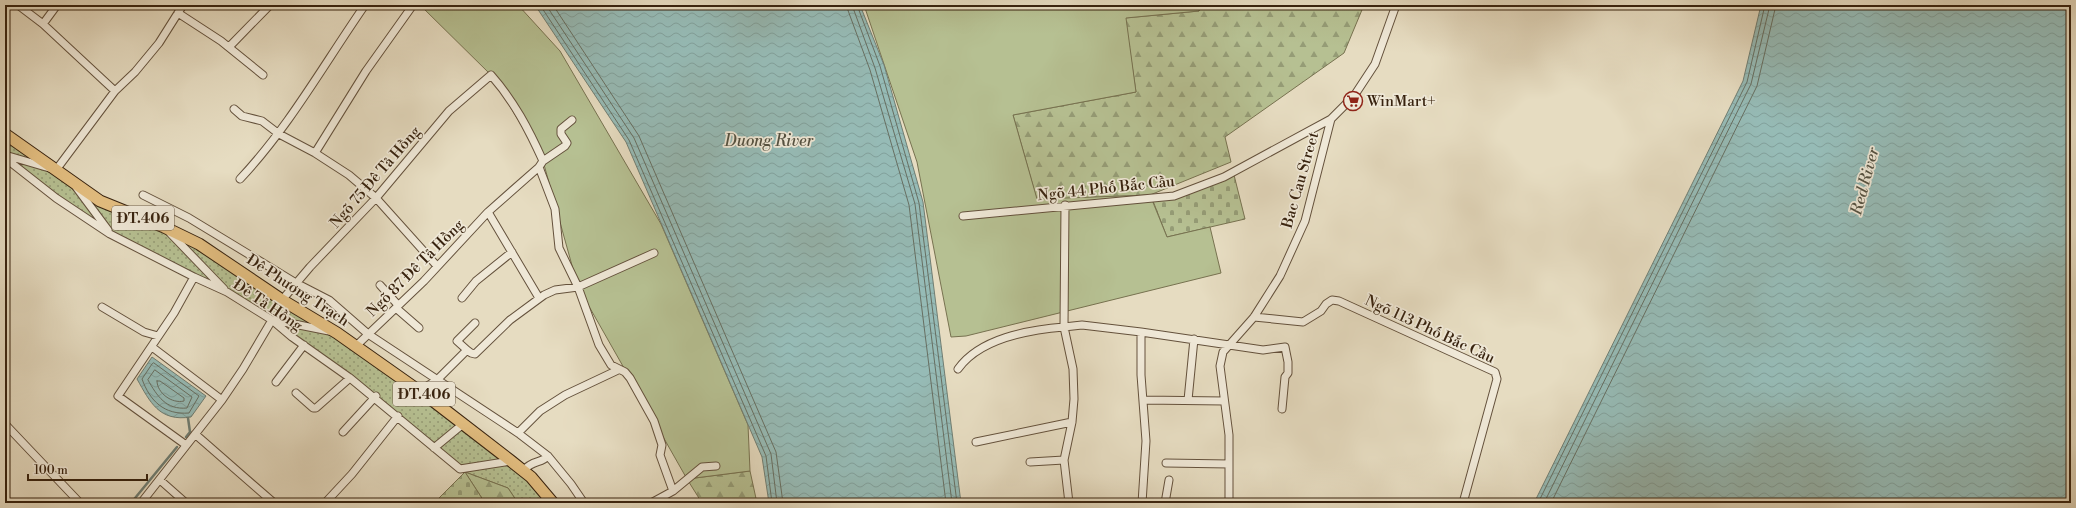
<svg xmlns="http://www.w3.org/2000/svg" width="2076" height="508" font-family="'Libre Bodoni',serif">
	<defs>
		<pattern id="grass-dots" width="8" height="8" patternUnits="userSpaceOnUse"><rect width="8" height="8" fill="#b6c092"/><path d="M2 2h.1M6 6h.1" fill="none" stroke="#959c76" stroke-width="1.8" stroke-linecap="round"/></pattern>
		<pattern id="forest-firs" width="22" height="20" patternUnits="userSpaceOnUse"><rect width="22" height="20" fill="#b6c092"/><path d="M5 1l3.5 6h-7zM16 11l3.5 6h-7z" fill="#959c76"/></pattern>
		<pattern id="cemetery-stones" width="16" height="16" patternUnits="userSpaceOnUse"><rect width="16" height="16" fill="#b6c092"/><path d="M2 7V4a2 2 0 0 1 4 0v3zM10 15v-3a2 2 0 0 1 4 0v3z" fill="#959c76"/></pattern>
		<pattern id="water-waves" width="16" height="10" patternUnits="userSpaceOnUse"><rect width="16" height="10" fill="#96bbb6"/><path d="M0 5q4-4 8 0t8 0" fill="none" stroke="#82a09b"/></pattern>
	</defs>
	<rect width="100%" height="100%" fill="#e6dcc1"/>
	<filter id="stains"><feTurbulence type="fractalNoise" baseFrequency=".005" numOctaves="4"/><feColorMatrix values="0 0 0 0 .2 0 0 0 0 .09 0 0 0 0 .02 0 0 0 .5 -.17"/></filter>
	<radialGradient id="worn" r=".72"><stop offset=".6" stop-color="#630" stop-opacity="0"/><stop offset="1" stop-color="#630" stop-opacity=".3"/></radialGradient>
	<path fill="url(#grass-dots)" stroke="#777250" d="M5 135 100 201 199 244 463 424 553 503H518L508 488 465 472 272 320 227 292 110 234 5 158Z"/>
	<path fill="url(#forest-firs)" stroke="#777250" d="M1200 5H1364L1344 53 1225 137 1231 162 1150 195 1037 200 1013 115 1136 92 1125 18 1199 11Z
		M750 471 757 503H702L687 479Z
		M465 472 508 488 518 503H485Z"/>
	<path fill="url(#cemetery-stones)" stroke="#777250" d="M1234 175 1245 219 1167 237 1153 201Z
		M465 472 485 503H434Z"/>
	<path fill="#b6c092" stroke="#777250" d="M420 5H518L560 51 661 224 748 425 750 471 687 479 578 287 543 161 491 75Z
		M864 5H1200L1199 11 1126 18 1136 92 1013 115 1037 199 1150 195 1167 237 1210 227 1221 273 966 336 951 337 917 162Z"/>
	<path fill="url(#water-waves)" stroke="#707e73" d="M535 5H860L884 65 923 202 961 503H769L762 457 626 142Z
		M1761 5H2071V503H1534L1743 81Z
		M152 357 206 396 191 417C159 422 150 402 137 379Z"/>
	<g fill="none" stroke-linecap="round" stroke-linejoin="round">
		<path stroke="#676f62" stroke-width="1" d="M540 5 629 140 766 456 772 503
			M546 5 634 138 771 454 777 503
			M553 5 639 136 776 452 783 503
			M846 5 870 70 909 205 946 503
			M852 5 875 68 915 204 952 503
			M857 5 880 66 919 203 957 503
			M154 363 199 396 189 413C164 415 150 401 142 379L152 364Z
			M155 370 192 397 187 408C166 410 157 396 148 380Z
			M157 381H160L184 398V401C172 404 157 393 157 381Z
			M1538 503 1747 82 1765 5
			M1544 503 1751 84 1770 5
			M1551 503 1757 86 1776 5"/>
		<path stroke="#707e73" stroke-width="2.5" d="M186 437 190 432 188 418
			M131 503 177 447"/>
		<defs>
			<path id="street" d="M18 5 43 24 115 91
				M178 13 221 41 263 75
				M43 24 57 5
				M229 47 270 5
				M234 109 242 116 262 121 279 134 315 153 349 175 376 198 437 266
				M315 153 366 71 413 5
				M5 155 56 170 115 91 135 72 159 43 183 5
				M5 158 56 198 110 234 194 277 227 292 272 320 292 337 350 378 460 469 511 461
				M543 161 565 146 567 143 561 134V129L572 120
				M240 179C289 127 324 64 365 5
				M76 187 108 230
				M143 195 189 218 296 283 329 300 368 334 518 433 548 456 571 484 584 503
				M488 212 539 298
				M963 216 1174 196 1224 177 1331 119
				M170 233 224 289
				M380 285 398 305
				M462 298 476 281 512 252
				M282 300 310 267 376 198 449 111 491 75C514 101 529 130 543 161L539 167 555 209 559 248 578 287 599 345 611 365 625 372 630 378 654 421 662 445 660 455 673 491
				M102 307 144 332 158 336
				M396 308 419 328
				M1254 317 1303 322 1321 311 1326 304 1332 300 1339 301 1495 372 1497 379 1463 503
				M274 320 329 331
				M1141 332V375L1146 441 1142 503
				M356 346 424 281 488 212 539 167
				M152 347 222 400
				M467 350 457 341 475 323
				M958 369C980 338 1028 330 1064 327L1065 205
				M276 382 304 345
				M419 391 437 380 467 350 471 353 475 354 510 320 544 295 555 290 578 287 654 253
				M296 393 313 408H316L350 378
				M1143 400 1224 401
				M1188 400 1194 339
				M5 424 80 503
				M343 432 376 396
				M518 433 540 411 565 395 618 370
				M195 434 274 503
				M976 442 1072 422
				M186 445 118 396 174 313 194 277
				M434 448 463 424
				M1030 462 1064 460
				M1166 463 1229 464
				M523 471C533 459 541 464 548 456
				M160 480 186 503
				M141 503 222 400 243 369 272 320
				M325 503 352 474 398 416
				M651 503 673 491 702 467 716 466
				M1069 503 1064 460 1072 422 1074 399 1073 369 1064 327 1082 325 1141 332 1263 350 1285 347 1288 362V373L1285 377 1282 409
				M1165 503 1169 480
				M1229 503V435L1220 366 1223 352 1254 317 1280 276 1305 221 1331 119 1354 96 1375 64 1396 5"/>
			<path id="primary" d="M5 134 100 201 164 227 199 244 282 300 337 333 432 400 511 461 531 477 553 503"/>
		</defs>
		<use href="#street" stroke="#64513c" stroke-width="9"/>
		<use href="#primary" stroke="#38230f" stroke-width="13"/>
		<use href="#street" stroke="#efe8d7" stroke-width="7"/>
		<use href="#primary" stroke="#e3be80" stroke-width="11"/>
	</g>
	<defs>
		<symbol id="supermarket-ring" viewBox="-11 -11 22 22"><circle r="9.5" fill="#efe8d7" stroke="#8f2418" stroke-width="1.5"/><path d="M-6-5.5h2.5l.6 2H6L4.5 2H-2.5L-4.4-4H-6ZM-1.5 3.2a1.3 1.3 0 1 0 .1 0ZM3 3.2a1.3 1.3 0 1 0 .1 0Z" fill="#8f2418"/></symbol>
	</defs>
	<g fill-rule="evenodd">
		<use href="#supermarket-ring" x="1342" y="90" width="22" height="22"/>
	</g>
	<g text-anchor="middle" stroke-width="3.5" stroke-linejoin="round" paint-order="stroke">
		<g fill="#efe8d7" stroke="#6f5e4b" stroke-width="1">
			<rect x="112" y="206" width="62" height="24" rx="3"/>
			<rect x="393" y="382" width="62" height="24" rx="3"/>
		</g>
		<g font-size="14" font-weight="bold" fill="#38230f">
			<text x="143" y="223">ĐT.406</text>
			<text x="424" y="399">ĐT.406</text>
		</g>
		<g font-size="15" fill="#38230f" stroke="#efe8d7" text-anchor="start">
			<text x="1367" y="106">WinMart+</text>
		</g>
		<g font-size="15" fill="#38230f" stroke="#efe8d7">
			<text transform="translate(375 177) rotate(-49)" y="5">Ngõ 75 Đê Tả Hồng</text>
			<text transform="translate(1300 180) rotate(-74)" y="5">Bac Cau Street</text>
			<text transform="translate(1106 188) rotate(-6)" y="5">Ngõ 44 Phố Bắc Cầu</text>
			<text transform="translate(415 268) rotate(-45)" y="5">Ngõ 87 Đê Tả Hồng</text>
			<text transform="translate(298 290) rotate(33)" y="5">Đê Phương Trạch</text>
			<text transform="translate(268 305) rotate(34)" y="5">Đê Tả Hồng</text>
			<text transform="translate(1430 329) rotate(25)" y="5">Ngõ 113 Phố Bắc Cầu</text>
		</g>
		<g font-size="16" font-style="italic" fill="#545141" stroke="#efe8d7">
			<text x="769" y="146">Duong River</text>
			<text transform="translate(1864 181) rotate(-75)" y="6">Red River</text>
		</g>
	</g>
	<rect width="2076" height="508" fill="none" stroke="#e6dcc1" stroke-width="20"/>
	<rect x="6" y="6" width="2064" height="496" fill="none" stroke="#38230f" stroke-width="2"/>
	<rect x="10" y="10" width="2056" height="488" fill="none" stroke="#38230f"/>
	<path d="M28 474v6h119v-6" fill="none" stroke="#38230f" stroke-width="2"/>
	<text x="34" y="474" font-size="12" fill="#38230f" stroke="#efe8d7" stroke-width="3" paint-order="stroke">100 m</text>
	<rect width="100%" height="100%" filter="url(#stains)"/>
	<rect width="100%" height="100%" fill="url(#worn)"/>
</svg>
